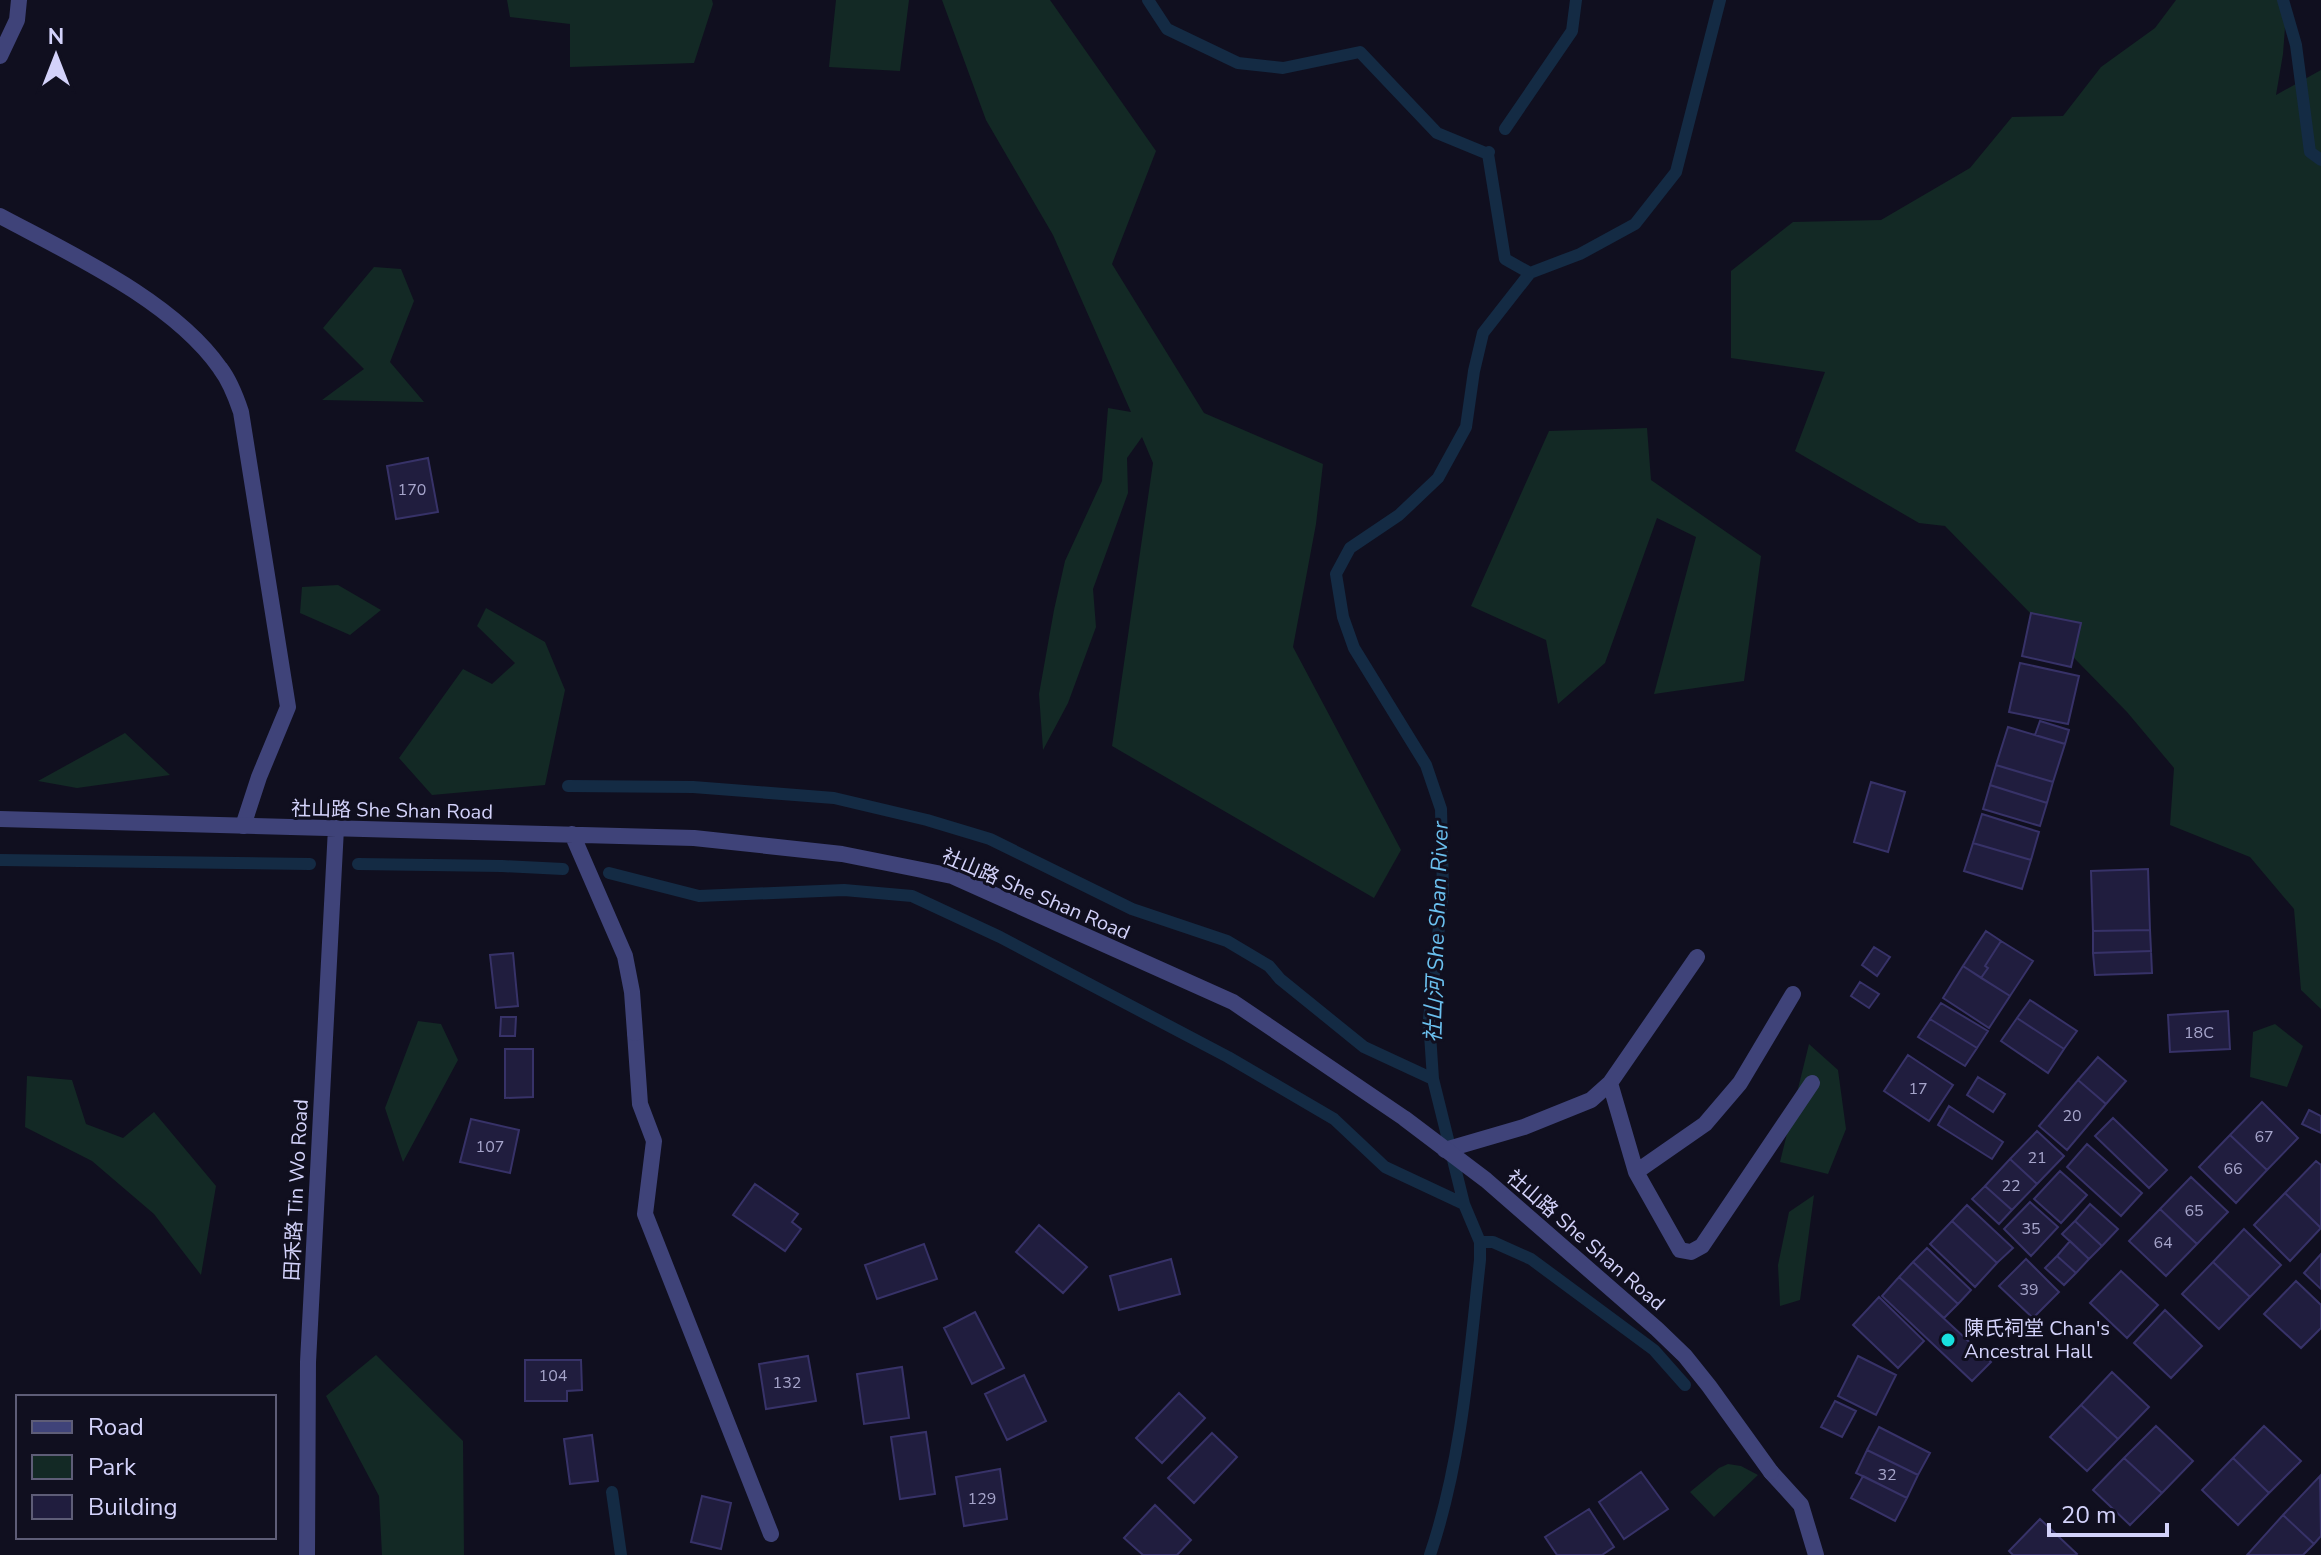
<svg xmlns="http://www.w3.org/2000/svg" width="2321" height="1555" font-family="'Nunito Sans','Noto Sans TC',sans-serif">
	<rect width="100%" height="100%" fill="#100f1f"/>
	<path fill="#132925" d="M507 0H712L713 4 694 63 570 67V24L510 17Z
		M836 0H909L900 71 829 67Z
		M942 0H1050L1156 151 1112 264 1204 413 1323 464 1316 524 1293 647 1401 850 1374 898 1112 746 1153 463 1142 437 1127 458 1128 493 1093 589 1096 627 1068 703 1043 750 1039 694 1054 610 1065 561 1102 481 1108 408 1131 412 1053 235 986 120Z
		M2176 0H2287L2283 54 2276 95 2321 70V1009L2301 990 2294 909 2250 857 2170 825 2174 768 2127 712 1945 526 1919 523 1795 451 1825 372 1731 358V271L1793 222 1881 220 1970 168 2012 117 2063 116 2101 67 2155 28Z
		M374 267 401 269 414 301 390 362 424 402 322 400 364 369 323 328Z
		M1647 428 1651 480 1761 556 1744 681 1654 694 1696 537 1657 518 1605 663 1558 704 1546 640 1471 606 1549 431Z
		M338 585 381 610 350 635 300 613 302 587Z
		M486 608 545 642 565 690 545 785 432 795 399 758 463 669 492 684 515 663 477 626Z
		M125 733 170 775 77 788 38 781Z
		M418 1021 441 1024 458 1060 403 1162 385 1108Z
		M2275 1024 2303 1046 2287 1087 2250 1077 2253 1032Z
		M1809 1044 1838 1070 1846 1129 1828 1174 1780 1162Z
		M27 1076 72 1080 86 1124 123 1138 154 1112 216 1186 201 1275 154 1214 92 1161 25 1127Z
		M1814 1195 1800 1300 1780 1306 1778 1265 1789 1212Z
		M376 1355 463 1441 464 1555H382L379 1496 326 1396Z
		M1728 1464 1741 1466 1758 1475 1714 1517 1690 1492 1719 1468Z"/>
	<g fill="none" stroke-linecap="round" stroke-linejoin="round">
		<path stroke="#142b44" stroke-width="12" d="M1148 0 1167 29 1238 63 1283 68 1360 52 1437 133 1488 154
			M2283 0 2296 45 2310 152 2321 160
			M1505 129 1572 31 1576 0
			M1489 152 1488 154 1505 259 1530 273
			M568 786 693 787 834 798 927 820 990 839 1132 909 1227 941 1269 966 1280 979 1364 1047 1433 1079
			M0 860 310 864
			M358 864 502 866 563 869
			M609 873 699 896 844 890 912 896 1000 937 1228 1057 1334 1119 1385 1167 1464 1204
			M1480 1242H1493L1531 1259 1654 1350 1685 1385
			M612 1492 621 1555
			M1430 1555C1462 1460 1469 1360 1480 1260V1242L1464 1204 1433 1079 1429 1019 1443 890 1441 809 1426 765 1354 648 1343 617 1336 574 1350 548 1399 515 1438 478 1466 427 1474 371 1483 333 1530 273 1580 254 1635 224 1676 172 1720 0"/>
	</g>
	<path fill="#201d3e" stroke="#373268" stroke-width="2" d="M428 458 438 512 396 519 387 466Z
		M2031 613 2081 623 2071 667 2022 656Z
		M2020 663 2079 676 2068 724 2009 712Z
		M2040 721 2069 730 2065 744 2035 735Z
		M2008 727 2065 744 2053 782 1996 765Z
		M1996 765 2053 782 2047 803 1990 785Z
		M1871 782 1905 792 1888 852 1854 842Z
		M1990 785 2047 803 2040 826 1983 809Z
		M1982 814 2039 832 2031 860 1973 843Z
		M1973 843 2031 860 2022 889 1964 871Z
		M2148 869 2150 930 2093 931 2091 871Z
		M2150 930 2151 951 2093 953V931Z
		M1986 931 2001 941 1985 966 1988 968 1981 978 1963 966Z
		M2001 941 2033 961 2010 996 1981 978 1988 968 1985 966Z
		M1874 947 1890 957 1877 976 1862 965Z
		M2151 951 2152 973 2095 975 2093 953Z
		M513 953 518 1006 496 1008 490 955Z
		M1963 966 2010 996 1989 1028 1943 998Z
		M1860 982 1879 994 1869 1008 1851 996Z
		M2030 1000 2077 1031 2064 1049 2017 1018Z
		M1941 1003 1988 1031 1977 1048 1930 1019Z
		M2228 1011 2230 1049 2170 1052 2168 1015Z
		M501 1017H516L515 1036H500Z
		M2017 1018 2064 1049 2048 1073 2001 1041Z
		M1930 1019 1977 1048 1965 1066 1918 1037Z
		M505 1049H533V1097L505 1098Z
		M1908 1055 1953 1085 1929 1121 1884 1091Z
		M2098 1057 2126 1081 2106 1104 2078 1080Z
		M1978 1077 2005 1094 1993 1112 1967 1095Z
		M2078 1080 2106 1104 2067 1150 2039 1126Z
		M2262 1102 2298 1138 2267 1170 2230 1135Z
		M1949 1106 2003 1142 1992 1159 1938 1125Z
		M2309 1110 2321 1116V1133L2302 1124Z
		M2113 1118 2167 1170 2149 1188 2095 1136Z
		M471 1119 519 1130 510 1173 460 1162Z
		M2037 1131 2064 1156 2037 1184 2010 1159Z
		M2230 1135 2267 1170 2236 1203 2199 1167Z
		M2087 1144 2142 1193 2121 1216 2067 1167Z
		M2010 1159 2037 1184 2012 1210 1985 1186Z
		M2316 1161 2321 1165V1228L2285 1193Z
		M2060 1171 2087 1195 2061 1223 2034 1199Z
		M2191 1177 2228 1212 2197 1244 2160 1209Z
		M755 1184 798 1214 792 1222 801 1229 785 1251 733 1215Z
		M1985 1186 2012 1210 1999 1224 1972 1199Z
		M2285 1193 2321 1228 2290 1261 2254 1225Z
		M2030 1202 2058 1227 2031 1256 2004 1229Z
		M2090 1204 2118 1229 2102 1246 2075 1221Z
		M1967 1205 2013 1248 1997 1263 1952 1221Z
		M2160 1209 2197 1244 2166 1276 2129 1241Z
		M1952 1221 1997 1263 1975 1287 1930 1244Z
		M2075 1221 2102 1246 2089 1259 2062 1234Z
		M1039 1225 1087 1267 1063 1293 1016 1252Z
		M2244 1229 2281 1265 2250 1297 2213 1262Z
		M2070 1241 2089 1259 2076 1273 2057 1256Z
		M924 1244 937 1279 877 1299 865 1265Z
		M1927 1248 1971 1290 1958 1304 1913 1262Z
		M2321 1254V1289L2304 1273Z
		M2057 1256 2076 1273 2064 1285 2045 1268Z
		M1171 1259 1180 1294 1119 1310 1110 1276Z
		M2026 1259 2059 1292 2033 1318 1999 1286Z
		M1913 1262 1958 1304 1944 1318 1899 1277Z
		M2213 1262 2250 1297 2219 1329 2182 1294Z
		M2121 1271 2158 1305 2127 1338 2090 1303Z
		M1899 1277 1991 1362 1972 1381 1882 1296Z
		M2296 1281 2321 1305V1328L2301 1348 2264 1314Z
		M1879 1297 1924 1341 1898 1368 1853 1325Z
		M2165 1310 2202 1346 2171 1378 2134 1343Z
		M975 1312 1004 1368 972 1384 944 1328Z
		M808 1356 816 1401 766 1409 759 1364Z
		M1858 1356 1896 1375 1876 1415 1838 1396Z
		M525 1360H581L582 1390 567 1391V1401H525Z
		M902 1367 909 1418 864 1424 857 1374Z
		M2112 1372 2149 1407 2118 1439 2081 1405Z
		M1024 1375 1046 1421 1007 1440 985 1394Z
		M1179 1393 1205 1418 1162 1463 1136 1438Z
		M1835 1401 1856 1411 1842 1437 1821 1427Z
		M2081 1405 2118 1439 2087 1471 2050 1437Z
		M2156 1426 2193 1461 2162 1493 2124 1458Z
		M2264 1426 2301 1461 2269 1493 2233 1458Z
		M1879 1427 1930 1453 1918 1475 1867 1450Z
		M926 1432 935 1494 900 1499 891 1437Z
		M1212 1433 1237 1457 1194 1503 1168 1478Z
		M592 1435 598 1481 570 1484 564 1439Z
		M1867 1450 1918 1475 1907 1498 1856 1473Z
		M2124 1458 2162 1493 2130 1525 2093 1490Z
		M2233 1458 2269 1493 2238 1525 2202 1490Z
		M1000 1469 1007 1519 964 1526 956 1477Z
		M1641 1472 1668 1509 1624 1539 1599 1502Z
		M1863 1476 1907 1498 1895 1521 1851 1498Z
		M2320 1476 2321 1536 2314 1544 2283 1515Z
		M702 1496 731 1503 721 1549 691 1542Z
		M1155 1505 1191 1540 1177 1555H1143L1124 1538Z
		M1589 1509 1614 1547 1602 1555H1557L1545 1537Z
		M2283 1515 2314 1544 2303 1555H2247Z
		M2040 1519 2077 1554 2076 1555H2013L2009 1551Z"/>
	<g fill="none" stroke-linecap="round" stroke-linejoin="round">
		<path stroke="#3f4379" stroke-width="16" d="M0 56 17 20 19 0
			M0 216C71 254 173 301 220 368 230 381 236 397 241 412L288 707 259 777 243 826
			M635 1033 640 1104 654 1141 645 1214 771 1534
			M1610 1083 1636 1172 1680 1250 1691 1252 1702 1246 1812 1083
			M1445 1150 1524 1127 1591 1100 1610 1083 1697 957
			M1636 1172 1705 1124 1740 1083 1793 994
			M1771 1472 1801 1505 1816 1555"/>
		<path stroke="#3f4379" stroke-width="16" d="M0 819 694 838 842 854 952 876 1233 1002 1404 1118 1486 1180 1657 1329 1685 1356 1709 1386 1771 1472
			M572 834 625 956 632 992 635 1033
			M307 1555 308 1362 336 828"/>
	</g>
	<circle fill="#18e0df" stroke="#100f1f" stroke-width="3" cx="1948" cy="1340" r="8"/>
	<g text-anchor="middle" stroke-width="6" stroke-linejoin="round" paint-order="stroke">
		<g font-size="16" fill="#a6a5cb">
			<text x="412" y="495">170</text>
			<text x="2199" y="1038">18C</text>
			<text x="1918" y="1094">17</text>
			<text x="2072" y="1121">20</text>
			<text x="2264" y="1142">67</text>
			<text x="490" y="1152">107</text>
			<text x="2037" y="1163">21</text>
			<text x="2233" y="1174">66</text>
			<text x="2011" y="1191">22</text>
			<text x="2194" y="1216">65</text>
			<text x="2031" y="1234">35</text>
			<text x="2163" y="1248">64</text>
			<text x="2029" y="1295">39</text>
			<text x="553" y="1381">104</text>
			<text x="787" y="1388">132</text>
			<text x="1887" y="1480">32</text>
			<text x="982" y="1504">129</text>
		</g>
		<g font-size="20" fill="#d3d2fa" stroke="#100f1f">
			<text transform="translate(392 810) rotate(1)" y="7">社山路 She Shan Road</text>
			<text transform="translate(1036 894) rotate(23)" y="7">社山路 She Shan Road</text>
			<text transform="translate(296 1190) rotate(-87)" y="7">田禾路 Tin Wo Road</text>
			<text transform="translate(1586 1240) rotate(41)" y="7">社山路 She Shan Road</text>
		</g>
		<g font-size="20" fill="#d3d2fa" stroke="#100f1f" text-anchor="start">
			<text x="1964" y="1335">陳氏祠堂 Chan's<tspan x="1964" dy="23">Ancestral Hall</tspan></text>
		</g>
		<g font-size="22" font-style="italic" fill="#6bc0ef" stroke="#100f1f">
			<text transform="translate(1436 932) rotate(-88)" y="8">社山河 She Shan River</text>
		</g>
	</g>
	<rect x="16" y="1395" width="260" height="144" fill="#100f1f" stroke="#5e5d77" stroke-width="2"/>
	<rect x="32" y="1421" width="40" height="12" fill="#3f4379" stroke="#5e5d77" stroke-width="2"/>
	<text x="88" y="1435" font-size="24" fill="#d3d2fa">Road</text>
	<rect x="32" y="1455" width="40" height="24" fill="#132925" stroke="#5e5d77" stroke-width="2"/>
	<text x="88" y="1475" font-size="24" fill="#d3d2fa">Park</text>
	<rect x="32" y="1495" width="40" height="24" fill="#201d3e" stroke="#5e5d77" stroke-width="2"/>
	<text x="88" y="1515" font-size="24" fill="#d3d2fa">Building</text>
	<g transform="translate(56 56)" stroke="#100f1f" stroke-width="6" paint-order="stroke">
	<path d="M0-6L14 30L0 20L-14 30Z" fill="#d3d2fa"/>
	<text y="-12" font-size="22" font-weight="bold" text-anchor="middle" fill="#d3d2fa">N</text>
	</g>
	<path d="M2049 1523v12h118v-12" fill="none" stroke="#d3d2fa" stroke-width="4"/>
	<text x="2061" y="1523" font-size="24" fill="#d3d2fa" stroke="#100f1f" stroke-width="6" paint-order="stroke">20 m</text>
</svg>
